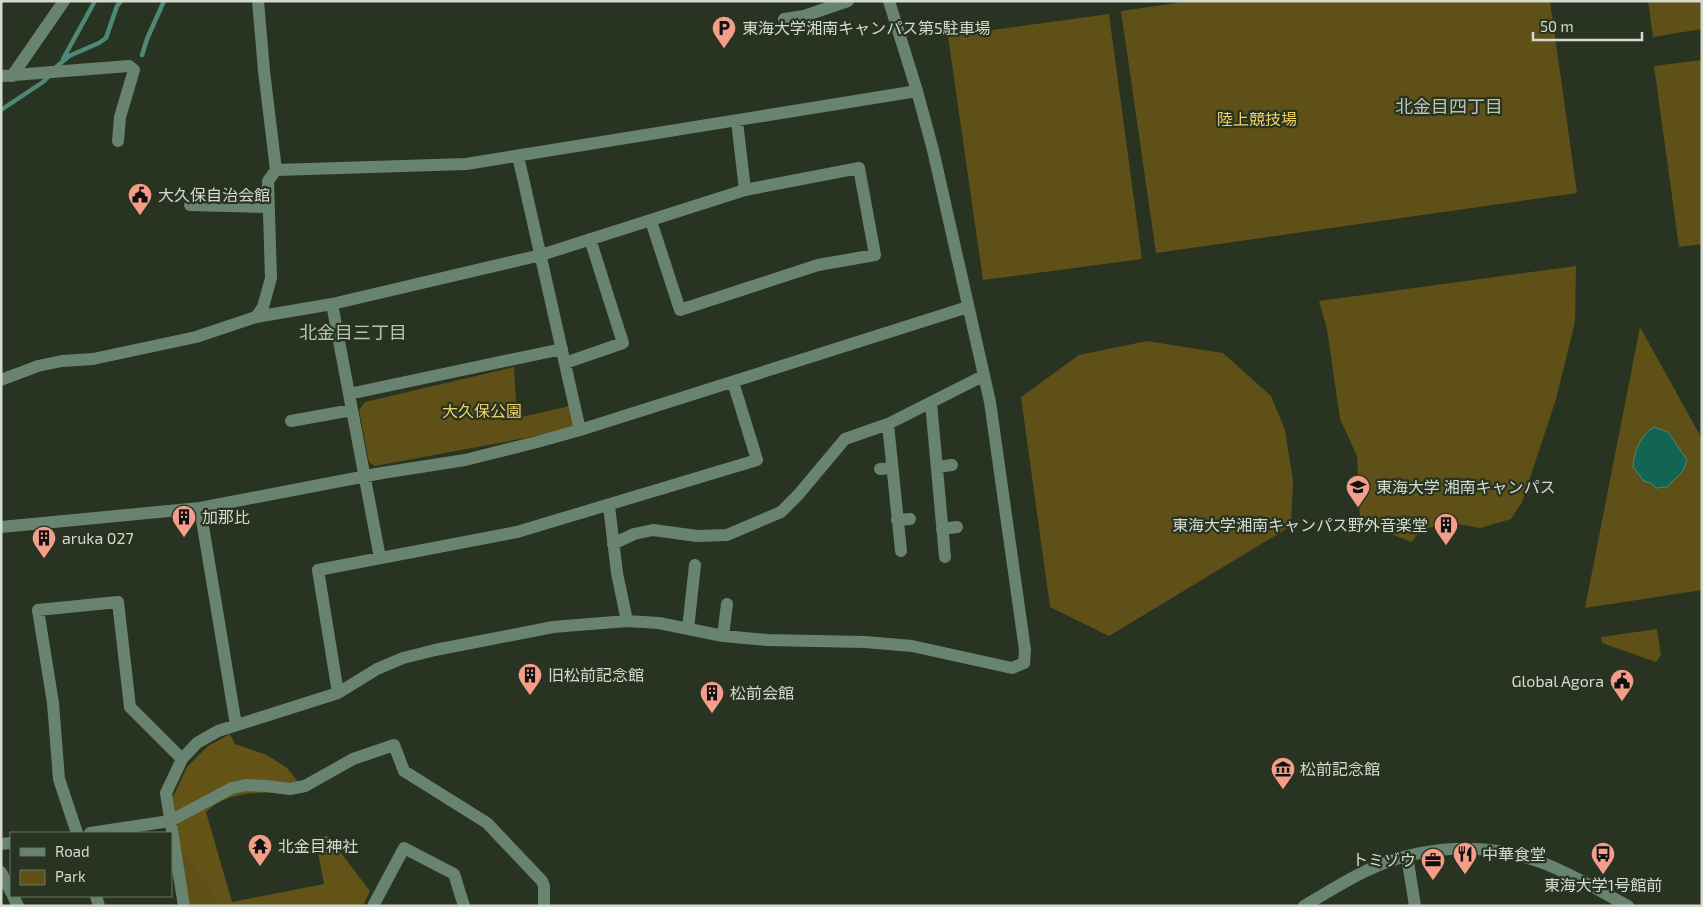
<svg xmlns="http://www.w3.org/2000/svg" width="1703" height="907" font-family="'Exo 2','Noto Sans JP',sans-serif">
	<rect width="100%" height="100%" fill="#283321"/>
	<path fill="#5f5017" d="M1191 1H1550L1577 193 1156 253 1121 11Z
		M1648 1H1702V29L1653 37Z
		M1109 14 1142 259 983 280 948 36Z
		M1702 60V244L1679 247 1654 66Z
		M1576 266 1575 322 1556 399 1522 502 1511 519 1480 528 1452 523 1423 529 1411 542 1360 521 1357 456 1340 419 1327 329 1319 301Z
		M1640 327 1702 439V590L1585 608Z
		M1147 341 1223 353 1271 396 1285 430 1293 481 1291 526 1109 636 1050 607 1021 397 1079 355Z
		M514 367 516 402 521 417 570 406 574 427 526 438 375 466 369 462 359 410 365 402Z
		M1657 629 1661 655 1656 662 1602 643 1601 637Z
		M180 848 220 903 223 906H190Z"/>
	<path fill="#635316" d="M230 734 235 744 267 755 287 768 305 791C271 795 233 786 206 812L232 902 324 884 315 837 328 836 370 891 363 906H223L220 904 180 848 173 797 187 767 208 746Z"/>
	<path fill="#136553" stroke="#4d8878" d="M1654 427 1668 432 1687 460 1683 471 1667 487 1656 488 1651 483 1644 481 1633 467C1634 452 1640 435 1654 427Z"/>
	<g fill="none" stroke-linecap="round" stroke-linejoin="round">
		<path stroke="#4d8878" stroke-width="4.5" d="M142 55 147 39 164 1
			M63 59 95 1
			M55 68 69 56 99 43 106 38 117 6 121 1
			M1 110 43 82 49 76"/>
		<path stroke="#688470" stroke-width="12" d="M784 19 804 16 848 1
			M1 76 129 66 134 70 120 117 118 141
			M12 76 64 1
			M737 121 745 190
			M518 156 580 430
			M276 170 466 164 917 91
			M190 205 268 207
			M332 304 380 558
			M256 317 332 304 541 255 745 190 859 168 875 255 818 265 680 310 651 221
			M565 363 623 343 590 239
			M1 380 38 366 62 361 93 359 196 337 256 317 263 307 271 278 268 181 276 170 264 71 258 1
			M349 394 562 349
			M931 403 945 557
			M291 421 352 410
			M888 424 901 551
			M937 467 952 465
			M880 469 892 468
			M609 506 617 573 627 621
			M200 508 236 725
			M897 520 910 519
			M1 527 200 508 382 473 465 460 537 442 580 430 968 307
			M942 529 957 527
			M613 544 634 534 653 530 697 536 727 535 781 512 798 495 845 439 888 424 983 376
			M688 629 695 565
			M723 636 727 604
			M338 693 318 570 517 532 757 460 733 382
			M77 833 59 779 53 703 38 610 118 602 130 707 182 759
			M90 833 170 821 232 788 246 785 266 786 290 789 305 786 353 759 394 745 404 771 487 823 542 881 544 886V906
			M1 844 11 843
			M1407 856 1415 906
			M1 872 11 892
			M13 896 18 906
			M96 896 99 906
			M184 906 166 793 182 759 197 743 218 731 338 693 377 669 403 658 435 650 553 627 627 621 659 623 723 636 767 640 865 642 912 646 1012 668 1024 663 1025 650 990 402 933 150 917 91 889 1
			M373 906 404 848 454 874 464 906
			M1304 906C1325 894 1346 880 1368 870 1422 845 1486 841 1543 863 1572 874 1600 891 1628 906"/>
	</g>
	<defs>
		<symbol id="parking-pin" viewBox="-11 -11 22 30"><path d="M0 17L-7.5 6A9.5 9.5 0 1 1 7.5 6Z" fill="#f49e8a" stroke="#283321"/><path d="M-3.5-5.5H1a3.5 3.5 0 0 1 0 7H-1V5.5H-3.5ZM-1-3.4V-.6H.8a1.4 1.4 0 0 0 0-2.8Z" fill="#111"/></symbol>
		<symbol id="civic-pin" viewBox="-11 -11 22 30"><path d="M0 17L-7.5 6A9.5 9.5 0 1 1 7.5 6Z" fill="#f49e8a" stroke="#283321"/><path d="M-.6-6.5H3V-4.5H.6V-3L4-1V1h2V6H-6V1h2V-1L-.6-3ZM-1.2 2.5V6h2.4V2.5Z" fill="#111"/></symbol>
		<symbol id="university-pin" viewBox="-11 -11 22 30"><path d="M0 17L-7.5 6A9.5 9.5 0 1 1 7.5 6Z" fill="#f49e8a" stroke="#283321"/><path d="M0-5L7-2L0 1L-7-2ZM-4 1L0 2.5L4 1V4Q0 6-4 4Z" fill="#111"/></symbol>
		<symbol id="building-pin" viewBox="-11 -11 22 30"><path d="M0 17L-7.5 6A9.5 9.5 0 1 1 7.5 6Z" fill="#f49e8a" stroke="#283321"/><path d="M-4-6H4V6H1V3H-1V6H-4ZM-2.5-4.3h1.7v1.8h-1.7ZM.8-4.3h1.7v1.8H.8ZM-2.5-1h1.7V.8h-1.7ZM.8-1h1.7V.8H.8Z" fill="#111"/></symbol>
		<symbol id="museum-pin" viewBox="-11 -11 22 30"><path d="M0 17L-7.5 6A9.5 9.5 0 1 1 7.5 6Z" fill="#f49e8a" stroke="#283321"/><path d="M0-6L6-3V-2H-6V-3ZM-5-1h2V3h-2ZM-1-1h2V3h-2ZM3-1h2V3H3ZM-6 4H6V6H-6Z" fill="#111"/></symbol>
		<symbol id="temple-pin" viewBox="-11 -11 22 30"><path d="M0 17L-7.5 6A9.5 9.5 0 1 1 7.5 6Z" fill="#f49e8a" stroke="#283321"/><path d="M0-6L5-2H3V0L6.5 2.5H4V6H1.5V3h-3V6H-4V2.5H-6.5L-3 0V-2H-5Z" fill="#111"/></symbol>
		<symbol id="restaurant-pin" viewBox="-11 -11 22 30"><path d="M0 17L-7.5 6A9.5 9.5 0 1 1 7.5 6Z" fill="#f49e8a" stroke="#283321"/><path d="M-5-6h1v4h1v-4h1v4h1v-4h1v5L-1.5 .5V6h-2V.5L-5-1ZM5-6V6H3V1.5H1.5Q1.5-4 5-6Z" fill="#111"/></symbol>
		<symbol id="bus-pin" viewBox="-11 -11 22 30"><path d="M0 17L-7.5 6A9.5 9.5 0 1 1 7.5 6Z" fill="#f49e8a" stroke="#283321"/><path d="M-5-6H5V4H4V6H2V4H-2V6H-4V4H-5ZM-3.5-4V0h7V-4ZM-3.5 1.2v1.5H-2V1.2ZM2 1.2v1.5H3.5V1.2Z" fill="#111"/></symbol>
		<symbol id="office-pin" viewBox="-11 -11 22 30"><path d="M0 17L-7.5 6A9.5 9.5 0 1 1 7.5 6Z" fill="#f49e8a" stroke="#283321"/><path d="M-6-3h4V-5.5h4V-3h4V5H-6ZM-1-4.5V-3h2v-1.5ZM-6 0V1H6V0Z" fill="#111"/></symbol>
	</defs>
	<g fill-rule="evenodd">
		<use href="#parking-pin" x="710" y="14" width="28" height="38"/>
		<use href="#civic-pin" x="126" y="181" width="28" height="38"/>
		<use href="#university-pin" x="1344" y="473" width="28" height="38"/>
		<use href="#building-pin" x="170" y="503" width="28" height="38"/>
		<use href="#building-pin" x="1432" y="511" width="28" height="38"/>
		<use href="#building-pin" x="30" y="524" width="28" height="38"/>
		<use href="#building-pin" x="516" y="661" width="28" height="38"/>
		<use href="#civic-pin" x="1608" y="667" width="28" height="38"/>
		<use href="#building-pin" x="698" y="679" width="28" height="38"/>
		<use href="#museum-pin" x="1269" y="755" width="28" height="38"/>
		<use href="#temple-pin" x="246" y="832" width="28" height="38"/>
		<use href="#restaurant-pin" x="1451" y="840" width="28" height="38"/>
		<use href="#bus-pin" x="1589" y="840" width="28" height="38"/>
		<use href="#office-pin" x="1419" y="846" width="28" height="38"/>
	</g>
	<g text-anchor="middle" stroke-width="4.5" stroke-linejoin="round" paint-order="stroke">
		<g font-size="16" fill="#d3dacf" stroke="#283321" text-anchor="start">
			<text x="742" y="34">東海大学湘南キャンパス第5駐車場</text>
			<text x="158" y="201">大久保自治会館</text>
			<text x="1376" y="493">東海大学 湘南キャンパス</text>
			<text x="202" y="523">加那比</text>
			<text x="1428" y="531" text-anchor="end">東海大学湘南キャンパス野外音楽堂</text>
			<text x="62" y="544">aruka 027</text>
			<text x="548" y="681">旧松前記念館</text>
			<text x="1604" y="687" text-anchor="end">Global Agora</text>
			<text x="730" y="699">松前会館</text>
			<text x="1300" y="775">松前記念館</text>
			<text x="278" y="852">北金目神社</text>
			<text x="1482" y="860">中華食堂</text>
			<text x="1416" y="866" text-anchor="end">トミゾウ</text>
			<text x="1603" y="891" text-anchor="middle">東海大学1号館前</text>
		</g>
		<g font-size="16" fill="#efd166" stroke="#283321">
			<text x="1257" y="125">陸上競技場</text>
			<text x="482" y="417">大久保公園</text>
		</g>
		<g font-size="18" fill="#b8c5af" stroke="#283321">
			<text x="1449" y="113">北金目四丁目</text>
			<text x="353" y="339">北金目三丁目</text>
		</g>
	</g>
	<rect width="1703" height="907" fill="none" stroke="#d3dacf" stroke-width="5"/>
	<rect x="10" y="832" width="162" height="65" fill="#283321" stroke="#6c7667"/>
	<rect x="20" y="848" width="25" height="8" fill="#688470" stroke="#6c7667"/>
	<text x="55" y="857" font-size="15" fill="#d3dacf">Road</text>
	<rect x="20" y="870" width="25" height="15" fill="#5f5017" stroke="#6c7667"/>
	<text x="55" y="882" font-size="15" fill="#d3dacf">Park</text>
	<path d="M1533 32v8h109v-8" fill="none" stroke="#d3dacf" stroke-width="2.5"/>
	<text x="1540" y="32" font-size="15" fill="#d3dacf" stroke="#283321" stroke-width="4" paint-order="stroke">50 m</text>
</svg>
